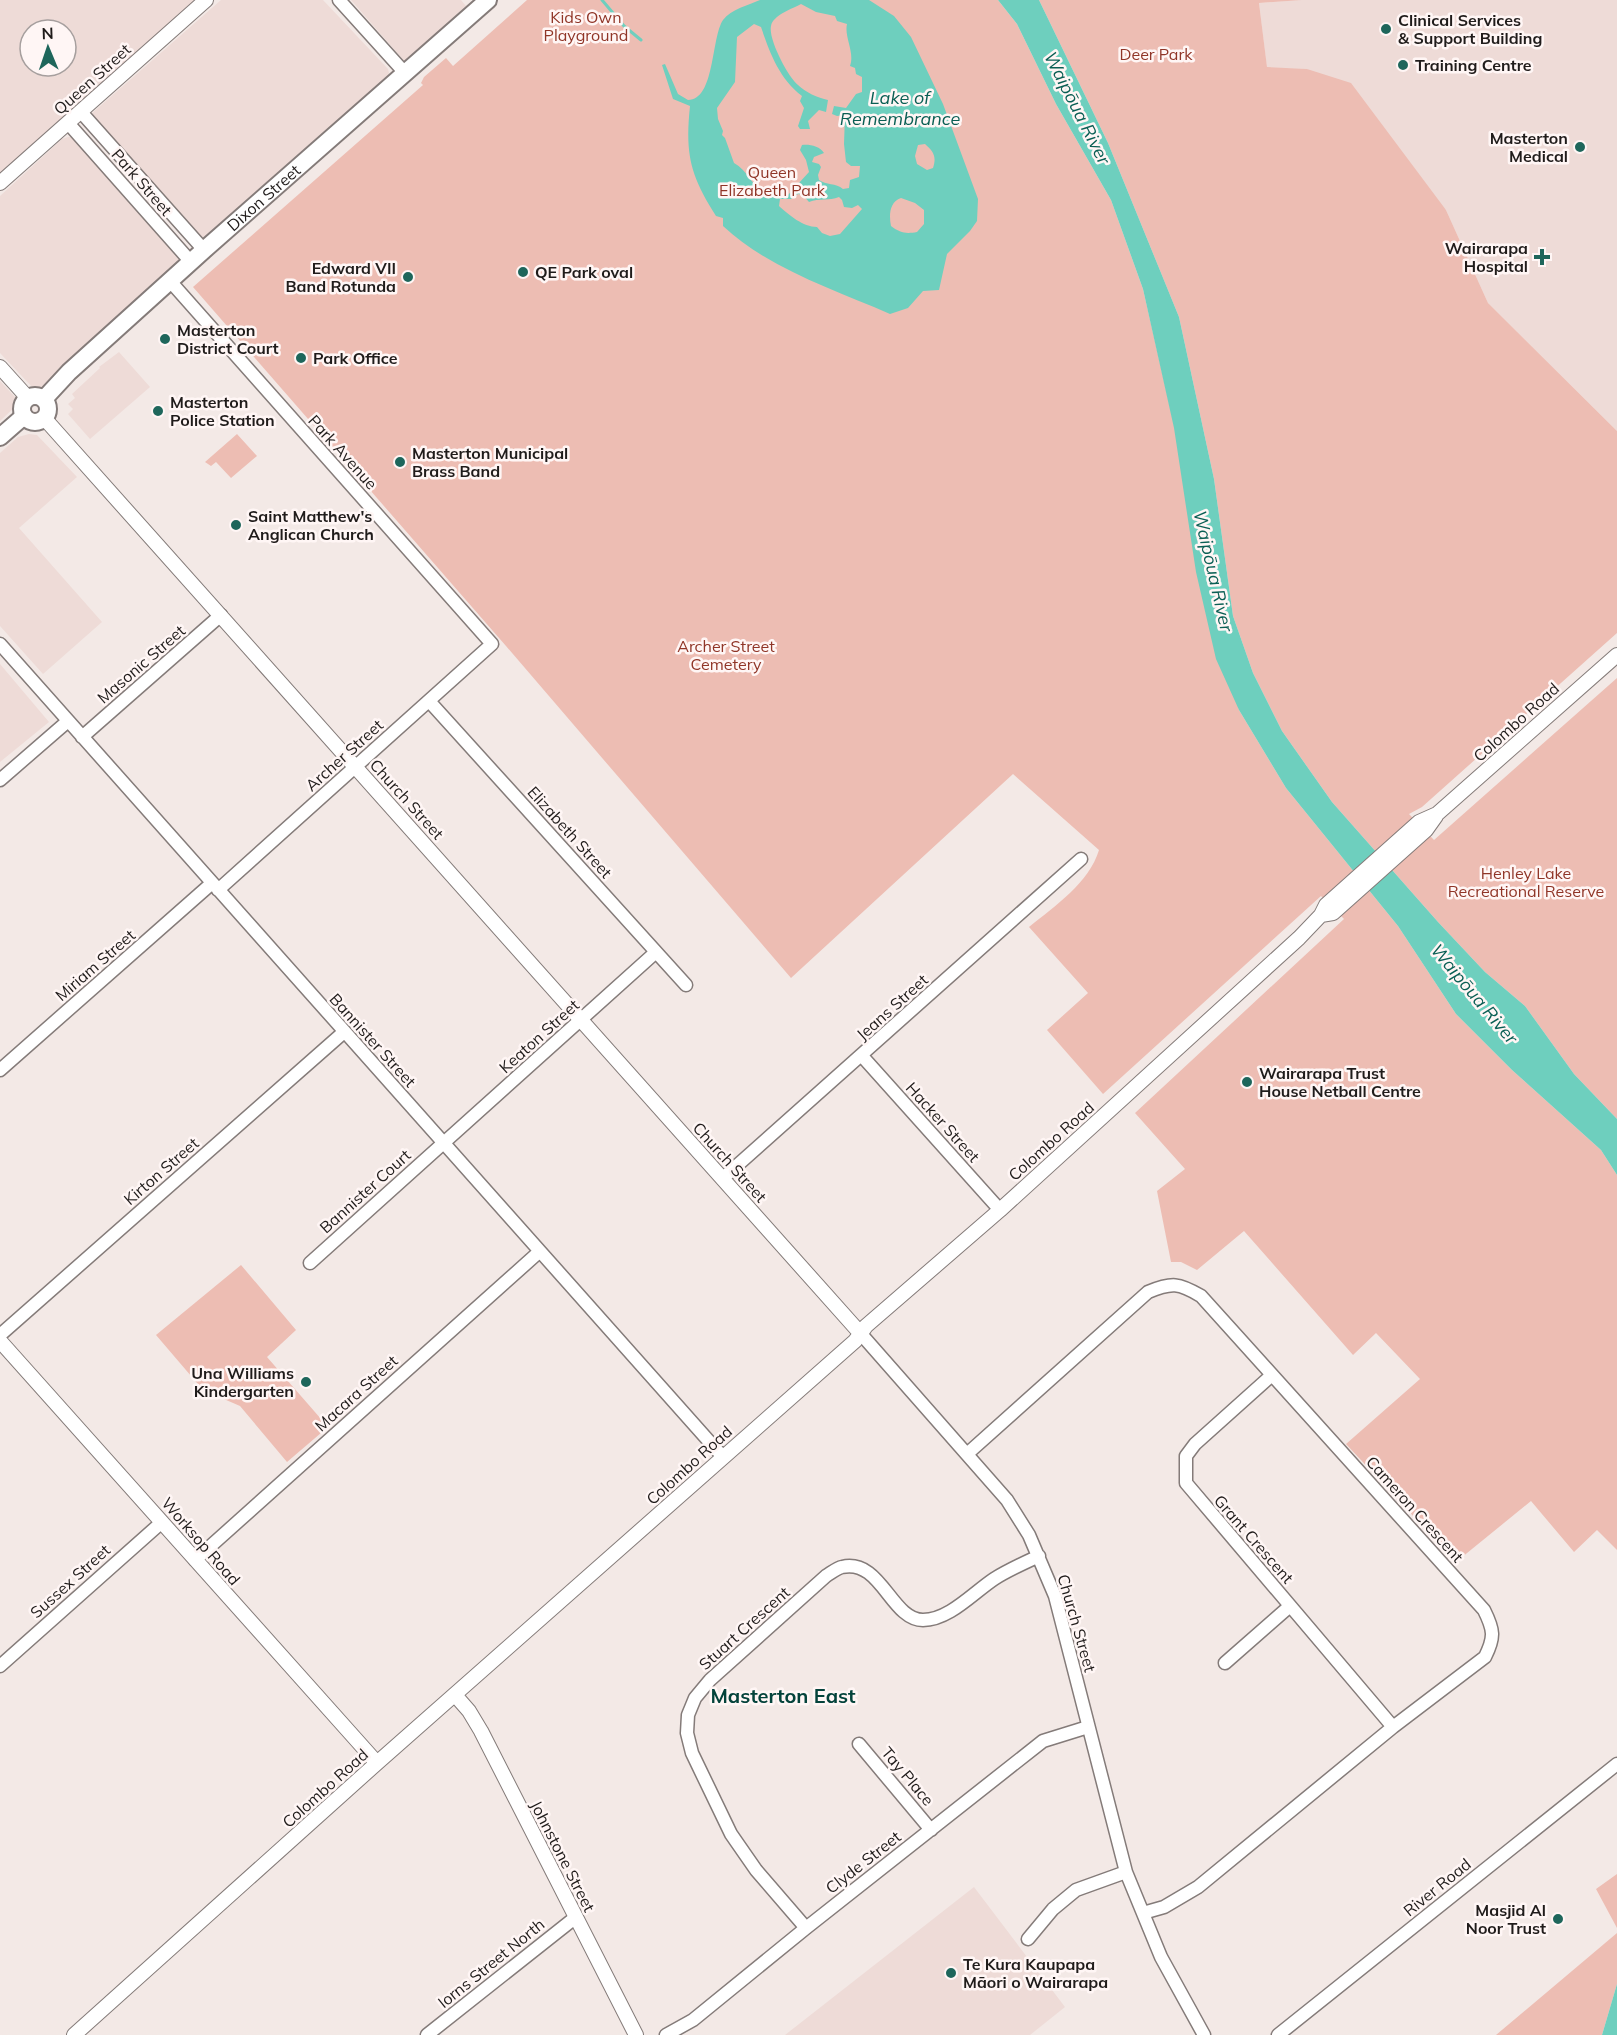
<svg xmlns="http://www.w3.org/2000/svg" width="1617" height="2035" font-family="Mulish,sans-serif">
	<rect width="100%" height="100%" fill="#f3e9e6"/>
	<path fill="#eedbd7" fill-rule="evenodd" d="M0 0H198L0 174ZM30 30H66V66H30Z
		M221 0H323L388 69 389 73 388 76 203 239 198 236 91 118V114Z
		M351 0H461L466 6 405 62Z
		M1302 0H1617V431L1488 303 1446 210 1307 69 1267 68 1259 3Z
		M68 137H72L179 258 177 262 42 389 35 390 0 353V196L62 139Z
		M119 352 150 387 90 439 68 414 73 409 68 404 75 398 72 394 100 368 99 367Z
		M0 381 15 397 17 405 0 421Z
		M29 434 37 435 77 477 19 528 102 622 43 674 0 626V453L18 437Z
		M0 664 49 722 0 762Z
		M974 1887 1065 2007 1030 2035H785Z"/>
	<path fill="#edbdb3" d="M527 0H998L1017 24 1056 104 1111 200 1143 289 1239 710 1286 788 1398 926 1456 1014 1512 1070 1601 1150 1617 1175V1550L1597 1530 1574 1552 1531 1501 1456 1562 1346 1444 1420 1379 1376 1333 1353 1355 1244 1231 1197 1270 1181 1262H1171L1157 1191 1185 1169 1135 1113 1344 919 1321 896 1103 1094 1047 1030 1088 993 1029 927C1055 906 1089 883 1099 850L1013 774 791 978 506 646 193 287 423 85 421 83 424 77 446 58 453 66Z
		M1039 0H1302L1259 3 1267 67 1307 69 1351 83 1446 210 1488 303 1617 431V633L1422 807 1409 814 1434 840 1617 678V1119L1574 1074 1525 1006 1485 972 1438 922 1332 802 1282 731 1253 673 1233 616 1214 479 1179 317 1108 143Z
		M237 434 257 456 231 478 216 462 211 466 205 462Z
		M241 1265 296 1330 267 1357 328 1427 287 1462 240 1406 203 1390 156 1335Z
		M1617 1874V1928L1596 1889Z
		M1617 1933V1984L1602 2035H1496Z"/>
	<path fill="#6ecfbe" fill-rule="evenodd" d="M760 0H869L894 16 911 37 943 104 978 199 977 221 970 231 947 254 939 290 923 291 908 308 890 314C833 289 769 269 723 226V218L716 216C690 175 685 154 690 106L673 99 662 65 665 64 678 94 688 100C715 100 711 38 723 20 731 9 749 5 760 0ZM801 4 816 12 835 16 837 21 847 24C844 37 855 52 850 66L855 68 856 74 862 77V92L856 94 846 108 834 106 832 114 837 116 845 115 844 144 846 162 851 166H860L859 177 850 180 849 188 843 189C836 183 826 185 819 180L818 175 821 167 819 164 812 162 814 157 824 153C820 146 809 144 802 145L800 150 806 160 809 172 788 195 778 190H773L769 195C754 191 749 171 734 163L725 138 722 135 723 131 718 119 717 108 735 82 737 37 754 24 761 27C770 53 779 78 802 96L800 101 804 108 798 126 800 129H810L808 121 819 110 826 112 828 100C818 98 805 92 798 85 788 77 768 39 771 26 773 15 792 9 801 4ZM925 144C933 151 937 156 933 168L927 170 917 164 915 156 918 145ZM798 194 803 195 809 202C819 198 829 201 839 197L842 200 844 207 852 208 858 205 862 209 840 234 830 236 822 233 817 227C803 227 789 215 779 206L780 199H791ZM901 198 915 203 924 210V224L917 232C906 234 900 233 891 226 889 216 889 202 901 198Z
		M998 0H1039L1108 143 1179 317 1214 479 1233 616 1253 673 1282 731 1332 802 1438 922 1485 972 1525 1006 1574 1074 1617 1119V1175L1601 1150 1512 1070 1456 1014 1398 926 1286 788 1239 710 1216 659 1196 572 1174 428 1143 289 1111 200 1056 104 1017 24Z
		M1617 1984V2035H1602Z"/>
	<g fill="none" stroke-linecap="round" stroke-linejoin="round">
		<path stroke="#6ecfbe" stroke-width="3" d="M602 0 624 26 641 40"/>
		<defs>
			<path id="minor" d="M339 0 405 73
				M81 112 204 250
				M68 123 191 262
				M170 281 492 644 218 890
				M0 644 723 1457
				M429 701 686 985
				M82 737 221 615
				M0 780 68 721
				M862 1056 1000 1210
				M0 1070 211 884
				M723 1178 1081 859
				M310 1263 656 952
				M861 1334 1007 1500 1029 1535 1055 1596 1126 1872 1161 1957 1204 2035
				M0 1335 344 1032
				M1272 1375 1195 1444 1186 1456V1483L1393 1727
				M967 1454 1148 1292C1172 1282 1179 1283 1201 1296L1484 1610C1494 1630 1495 1637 1485 1657L1393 1727 1198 1887 1164 1907 1143 1913
				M195 1560 539 1252
				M1225 1663 1290 1606
				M0 1666 162 1522
				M859 1744 931 1830
				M806 1928 756 1870 731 1834 692 1753 687 1733 688 1715 695 1698 710 1680 826 1576C831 1573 837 1568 842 1567 881 1558 891 1620 923 1620 949 1620 973 1593 994 1579 1008 1570 1024 1563 1039 1556
				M1028 1939 1053 1909 1076 1890 1126 1872
				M427 2035 576 1917
				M666 2035 693 2020 806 1928 1043 1741 1088 1727
				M1278 2035 1617 1764"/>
			<path id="tertiary" d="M0 183 206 0
				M0 367 28 398
				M45 419 861 1334
				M1321 915 1333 913 1426 830 1436 816
				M0 1341 377 1763
				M455 1695 469 1711 481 1731 636 2035
				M74 2035 377 1763 855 1341 866 1326 1000 1210 1299 938 1321 915 1326 905 1419 822 1437 814 1617 655"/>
			<g id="secondary">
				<circle cx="35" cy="409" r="13"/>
				<path id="s1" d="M44 399 69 372 204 250 488 0"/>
				<path d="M0 437 24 416"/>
			</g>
		</defs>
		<use href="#minor" stroke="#847b79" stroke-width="15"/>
		<use href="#tertiary" stroke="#847b79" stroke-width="16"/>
		<use href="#secondary" stroke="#847b79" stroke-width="20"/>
		<use href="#minor" stroke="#fff" stroke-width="12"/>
		<use href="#tertiary" stroke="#fff" stroke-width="14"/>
		<use href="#secondary" stroke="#fff" stroke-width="16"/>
	</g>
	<g fill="#1e665b" stroke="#fff6f5" stroke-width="2">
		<circle cx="1386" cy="29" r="6"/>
		<circle cx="1403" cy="65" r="6"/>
		<circle cx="1580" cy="147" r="6"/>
		<path d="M1539 248h6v6h6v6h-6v6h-6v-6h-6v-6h6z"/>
		<circle cx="523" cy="272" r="6"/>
		<circle cx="408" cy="277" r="6"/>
		<circle cx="165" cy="339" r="6"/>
		<circle cx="301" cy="358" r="6"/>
		<circle cx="158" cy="411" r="6"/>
		<circle cx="400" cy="462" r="6"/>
		<circle cx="236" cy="525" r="6"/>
		<circle cx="1247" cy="1082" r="6"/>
		<circle cx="306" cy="1382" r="6"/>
		<circle cx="1558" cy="1919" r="6"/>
		<circle cx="951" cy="1973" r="6"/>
	</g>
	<g text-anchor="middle" stroke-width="5" stroke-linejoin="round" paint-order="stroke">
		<g font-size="16" fill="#903527" stroke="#fff6f5">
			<text x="586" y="23">Kids Own<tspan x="586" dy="18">Playground</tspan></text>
			<text x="1156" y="60">Deer Park</text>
			<text x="772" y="178">Queen<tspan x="772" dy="18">Elizabeth Park</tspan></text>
			<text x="726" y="652">Archer Street<tspan x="726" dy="18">Cemetery</tspan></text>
			<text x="1526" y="879">Henley Lake<tspan x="1526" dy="18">Recreational Reserve</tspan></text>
		</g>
		<g font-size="16" font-weight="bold" fill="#201c1b" stroke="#fff6f5" text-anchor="start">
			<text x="1398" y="26">Clinical Services<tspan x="1398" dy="18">&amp; Support Building</tspan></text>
			<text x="1415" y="71">Training Centre</text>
			<text x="1568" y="144" text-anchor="end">Masterton<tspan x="1568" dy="18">Medical</tspan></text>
			<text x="1528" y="254" text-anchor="end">Wairarapa<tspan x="1528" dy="18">Hospital</tspan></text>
			<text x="396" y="274" text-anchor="end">Edward VII<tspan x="396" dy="18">Band Rotunda</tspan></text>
			<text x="535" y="278">QE Park oval</text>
			<text x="177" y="336">Masterton<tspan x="177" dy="18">District Court</tspan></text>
			<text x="313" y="364">Park Office</text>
			<text x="170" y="408">Masterton<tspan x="170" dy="18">Police Station</tspan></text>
			<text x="412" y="459">Masterton Municipal<tspan x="412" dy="18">Brass Band</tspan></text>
			<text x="248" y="522">Saint Matthew's<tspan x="248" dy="18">Anglican Church</tspan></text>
			<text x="1259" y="1079">Wairarapa Trust<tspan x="1259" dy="18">House Netball Centre</tspan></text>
			<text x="294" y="1379" text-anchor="end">Una Williams<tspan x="294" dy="18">Kindergarten</tspan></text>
			<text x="1546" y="1916" text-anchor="end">Masjid Al<tspan x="1546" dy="18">Noor Trust</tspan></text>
			<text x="963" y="1970">Te Kura Kaupapa<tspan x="963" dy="18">Māori o Wairarapa</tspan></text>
		</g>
		<g font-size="16" fill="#201c1b" stroke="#fff6f5">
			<text transform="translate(92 79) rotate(-42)" y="6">Queen Street</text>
			<text transform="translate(142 182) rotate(49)" y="6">Park Street</text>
			<text dy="6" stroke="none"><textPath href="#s1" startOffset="298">Dixon Street</textPath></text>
			<text transform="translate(343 452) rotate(48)" y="6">Park Avenue</text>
			<text transform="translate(141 664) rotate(-41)" y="6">Masonic Street</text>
			<text transform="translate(1516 722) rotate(-42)" y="6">Colombo Road</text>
			<text transform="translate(344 755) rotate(-42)" y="6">Archer Street</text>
			<text transform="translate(407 799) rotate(48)" y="6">Church Street</text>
			<text transform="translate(570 832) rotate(48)" y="6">Elizabeth Street</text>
			<text transform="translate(95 965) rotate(-41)" y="6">Miriam Street</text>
			<text transform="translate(892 1007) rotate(-42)" y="6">Jeans Street</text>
			<text transform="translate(539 1036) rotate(-42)" y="6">Keaton Street</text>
			<text transform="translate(373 1040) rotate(48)" y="6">Bannister Street</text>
			<text transform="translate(943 1122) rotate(48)" y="6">Hacker Street</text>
			<text transform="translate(1051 1141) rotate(-42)" y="6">Colombo Road</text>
			<text transform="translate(730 1162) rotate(48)" y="6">Church Street</text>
			<text transform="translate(161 1171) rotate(-41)" y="6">Kirton Street</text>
			<text transform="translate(365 1191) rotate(-42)" y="6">Bannister Court</text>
			<text transform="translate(356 1393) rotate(-42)" y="6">Macara Street</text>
			<text transform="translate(689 1465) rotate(-42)" y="6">Colombo Road</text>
			<text transform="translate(1415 1509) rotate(48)" y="6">Cameron Crescent</text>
			<text transform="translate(1254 1539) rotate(49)" y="6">Grant Crescent</text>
			<text transform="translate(201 1541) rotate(49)" y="6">Worksop Road</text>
			<text transform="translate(70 1581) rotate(-42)" y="6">Sussex Street</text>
			<text transform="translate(1077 1623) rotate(74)" y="6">Church Street</text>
			<text transform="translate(744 1628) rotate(-42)" y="6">Stuart Crescent</text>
			<text transform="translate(908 1776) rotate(50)" y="6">Tay Place</text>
			<text transform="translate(325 1788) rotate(-42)" y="6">Colombo Road</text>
			<text transform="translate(563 1856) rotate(63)" y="6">Johnstone Street</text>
			<text transform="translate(863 1862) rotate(-38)" y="6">Clyde Street</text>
			<text transform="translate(1437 1887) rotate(-39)" y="6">River Road</text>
			<text transform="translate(491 1963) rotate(-39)" y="6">Iorns Street North</text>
		</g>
		<g font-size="18" font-style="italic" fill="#0a5f54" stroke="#fff6f5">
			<text x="900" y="104">Lake of<tspan x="900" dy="21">Remembrance</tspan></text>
			<text transform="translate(1077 108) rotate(63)" y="6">Waipōua River</text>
			<text transform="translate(1213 571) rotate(77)" y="6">Waipōua River</text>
			<text transform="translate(1474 994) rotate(50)" y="6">Waipōua River</text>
		</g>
		<g font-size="20" font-weight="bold" fill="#04433b" stroke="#fff6f5">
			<text x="783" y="1703">Masterton East</text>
		</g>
	</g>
	<g transform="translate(48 48) rotate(358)"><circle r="28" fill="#fff6f5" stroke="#a69f9e" stroke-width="1.5"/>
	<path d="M0-4.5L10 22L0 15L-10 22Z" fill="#1e665b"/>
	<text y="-9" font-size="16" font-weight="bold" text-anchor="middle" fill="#201c1b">N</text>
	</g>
</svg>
